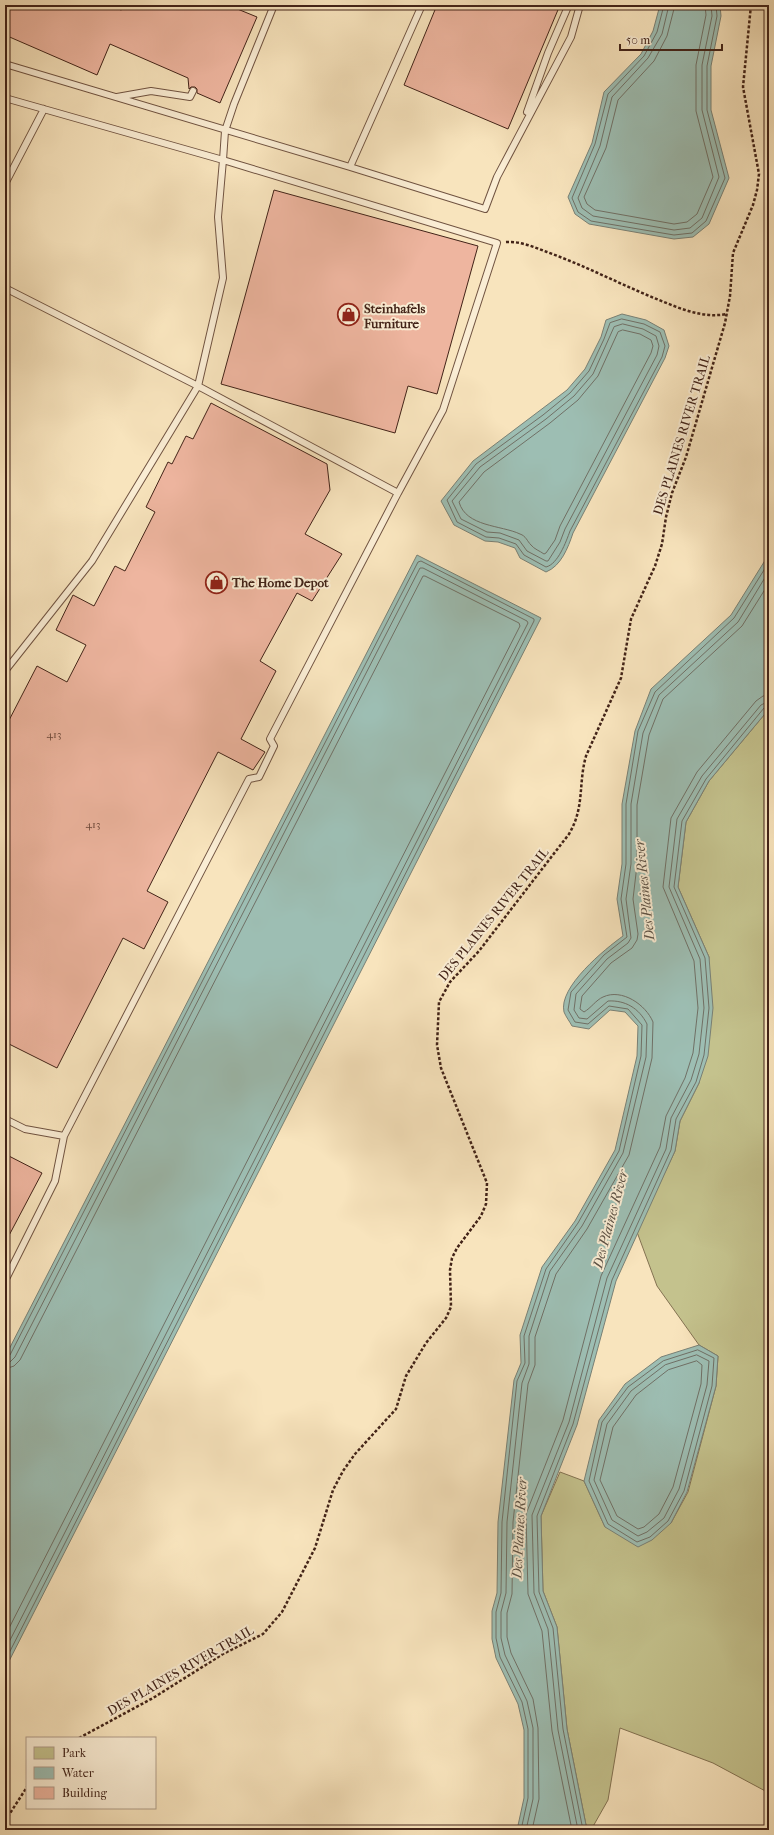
<svg xmlns="http://www.w3.org/2000/svg" width="774" height="1835" font-family="'IM FELL French Canon',serif">
	<rect width="100%" height="100%" fill="#f8e4bd"/>
	<filter id="stains"><feTurbulence type="fractalNoise" baseFrequency=".005" numOctaves="4"/><feColorMatrix values="0 0 0 0 .2 0 0 0 0 .09 0 0 0 0 .02 0 0 0 .5 -.17"/></filter>
	<radialGradient id="worn" r=".72"><stop offset=".6" stop-color="#630" stop-opacity="0"/><stop offset="1" stop-color="#630" stop-opacity=".3"/></radialGradient>
	<path fill="#c4c28d" stroke="#837252" d="M769 709V1793L713 1763 620 1728 608 1800 591 1830H587L567 1729 557 1627 543 1591 541 1516 560 1472 584 1481 605 1527 671 1523 688 1492 716 1386 718 1356 699 1345 657 1286 637 1232 675 1151 680 1121 699 1083 709 957 678 887 686 822 709 781Z"/>
	<path fill="#9dbeb3" stroke="#798075" d="M660 5H720L721 16 711 66V110L729 178 709 224 693 237 674 239 589 224 575 214 568 197 592 143 604 92 641 54 653 31Z
		M622 314 646 320 664 330 669 346 665 358 573 533C568 548 561 566 546 572L520 558 515 548 498 542 485 541 454 525 441 501 473 461 567 390 585 369 601 337 606 320Z
		M769 554V709L709 781 686 822 678 887 709 957 713 1008 708 1056 699 1083 680 1121 675 1151 616 1281 577 1425 541 1516 543 1591 557 1627 567 1729 587 1830H517L524 1798V1730L518 1704 496 1658 492 1639V1611L497 1593 498 1522 514 1380 521 1363 520 1335 542 1267 575 1221 615 1150 637 1056 638 1026 625 1012 610 1010 589 1029 572 1026C570 1022 566 1017 564 1012 558 987 605 949 623 936L617 899 622 864V804L635 731 651 689 731 615Z
		M417 555 541 618 5 1669V1357Z
		M699 1345 718 1356 716 1386 687 1492 671 1523 652 1540 638 1547 605 1527 584 1481 599 1420 625 1384 661 1357Z"/>
	<g fill="none" stroke-linecap="round" stroke-linejoin="round">
		<path stroke="#707066" stroke-width="1" d="M664 5 657 32 644 56 608 94 595 144 572 198 578 212 591 221 674 235 692 233 706 221 725 178 707 110V66L717 16 716 5
			M669 5 662 34 648 58 612 97 600 146 578 198 582 208 593 216 674 230 690 228 702 218 719 177 702 110V65L712 16 711 5
			M675 5 667 36 654 61 618 100 606 148 584 197 587 204 595 210 674 224 687 222 697 214 713 177 696 111V65L706 15 705 5
			M622 319 644 324 660 332 665 346 662 357 570 531C566 542 558 564 546 567L524 555 516 544 499 538 486 537 457 522 447 500 476 464 543 415 570 393 589 371 604 339 610 323Z
			M623 324 643 329 656 336 659 346 657 355 565 529 560 542 548 561H546L527 551 519 540 500 533 487 532 461 519 452 501 480 467 546 419 574 396 593 374 614 327Z
			M623 330 640 334 651 340 653 346 651 353 560 526 555 540 546 553 544 554C540 551 534 549 531 545 527 541 526 536 520 534 501 525 466 527 459 502L484 472 550 423 578 400 598 376 618 332Z
			M698 1350 714 1358 712 1386 684 1491 668 1521 650 1537 637 1542 608 1524 589 1481 602 1422 628 1387 663 1361Z
			M697 1355 709 1361 707 1385 679 1489 664 1518 647 1532 638 1536 612 1520 594 1480 607 1424 631 1391 665 1365Z
			M5 1358 10 1355 418 562 421 561 534 619V621L5 1661
			M697 1361 702 1365 701 1384 673 1487 659 1514 644 1527 638 1529 617 1516 600 1480 613 1427 636 1395 668 1370Z
			M5 1363 10 1362 15 1357 420 568H423L527 621 528 623 5 1650
			M5 1369 14 1366 20 1360 423 576H425L519 623 520 626 5 1636
			M521 1830 528 1798V1729L522 1702 500 1657 496 1638V1612L501 1593 502 1522 517 1381 525 1363 524 1336 546 1269 578 1223 619 1151 641 1056 642 1025 628 1009 609 1006 588 1024 575 1022 568 1010 571 992 604 955 627 937 621 899 626 864V804L638 731 655 692 734 618 769 562
			M526 1830 533 1799V1728L527 1701 505 1655 501 1638V1612L506 1593 507 1522 522 1383 529 1364V1336L550 1271 582 1226 623 1153 646 1057 647 1024C639 1008 625 1000 608 1001L587 1019 579 1018 574 1010 576 994 607 959 628 943 631 938 626 899 631 864V804L643 733 659 695 738 622 769 571
			M532 1830 539 1799 538 1728 533 1699 511 1653 507 1637V1613L512 1594 513 1522 528 1384 535 1365V1337L556 1274 587 1229 629 1155 652 1058 653 1022C646 1005 622 988 603 997 596 1000 591 1008 584 1012L580 1009 582 996 611 963 632 948 637 940 638 934 633 899 637 865V805L649 735 663 699 742 626 769 583
			M572 1830 552 1731 542 1631 528 1594 526 1514 563 1420 601 1276 660 1147 666 1116 685 1078 693 1053 698 1008 694 961 663 887 671 818 697 772 756 701 763 696 769 695
			M578 1830 558 1730 548 1629 534 1593 532 1515 569 1422 607 1278 666 1149 671 1118 691 1080 699 1054 704 1008 700 959 669 887 677 819 702 776 761 705 769 701
			M583 1830 563 1729 553 1628 539 1592 537 1516 573 1424 612 1280 671 1150 676 1119 696 1082 704 1055 709 1008 705 958 674 887 682 821 706 779 764 708 769 706"/>
	</g>
	<path fill="#eeb59f" stroke="#422318" d="M5 5H110L121 10 129 5H237L235 8 257 17 220 103 197 93V89L195 87H191L189 89 188 78 110 44 97 75 5 35Z
		M437 5H560L508 129 404 85Z
		M274 190 478 246 437 394 408 386 395 433 221 384Z
		M211 403 327 464 330 490 305 534 342 554 312 601 297 593 260 661 276 671 241 739 265 752 253 770 218 752 147 891 168 902 144 949 123 938 57 1068 5 1042V728L37 666 67 682 86 645 56 630 73 595 94 606 115 566 125 571 155 512 146 507 168 462 172 464 186 436 193 439Z
		M5 1154 42 1173 5 1243Z"/>
	<g fill="none" stroke-linecap="round" stroke-linejoin="round">
		<defs>
			<path id="service" d="M5 64 350 167 422 5
				M117 97 151 91 190 97 193 91
				M5 98 223 160 218 217 223 278 198 386 92 561 5 671
				M527 112 548 53 567 9
				M350 167 485 209 497 177 571 37 580 5
				M5 184 44 109
				M5 288 198 386 398 493 443 410 497 243 223 160 225 131 234 104 274 5
				M5 1119 25 1129 64 1136 249 779 259 777 274 746 270 739 398 493
				M5 1281 55 1181 64 1136"/>
		</defs>
		<use href="#service" stroke="#705341" stroke-width="8"/>
		<path stroke="#422318" stroke-width="2.5" stroke-dasharray="3 2" stroke-linecap="butt" d="M506 242C520 241 534 247 547 252 583 265 618 283 654 298 677 307 701 319 727 314
			M79 1738 153 1698 223 1654 263 1634 282 1612 315 1548 333 1490 343 1471 355 1454 396 1409 406 1376 426 1343 446 1318 451 1307 450 1270 452 1258 457 1248 481 1216 486 1204 487 1183 441 1068 437 1045 439 1002 450 982 479 951 569 834C585 807 578 784 586 756L621 678 631 619 655 566 662 544 666 517 672 493 686 457 725 323 730 296 733 253 753 205 757 190 759 174 743 87 751 5
			M5 1821 27 1787"/>
		<use href="#service" stroke="#faedd4" stroke-width="6"/>
	</g>
	<defs>
		<symbol id="shop-ring" viewBox="-11 -11 22 22"><circle r="9.5" fill="#faedd4" stroke="#8f2418" stroke-width="1.5"/><path d="M-5-2.5h2.3a2.7 3.5 0 0 1 5.4 0H5L5.5 6h-11ZM-1.5-2.5h3a1.5 2.3 0 0 0-3 0Z" fill="#8f2418"/></symbol>
	</defs>
	<g fill-rule="evenodd">
		<use href="#shop-ring" x="336" y="302" width="25" height="25"/>
		<use href="#shop-ring" x="204" y="570" width="25" height="25"/>
	</g>
	<g text-anchor="middle" stroke-width="4" stroke-linejoin="round" paint-order="stroke">
		<g font-size="11" fill="#6d483a">
			<text x="54" y="738">413</text>
			<text x="93" y="828">413</text>
		</g>
		<g font-size="13" font-weight="bold" fill="#422318" stroke="#faedd4" text-anchor="start">
			<text x="364" y="313">Steinhafels<tspan x="364" dy="15">Furniture</tspan></text>
			<text x="232" y="587">The Home Depot</text>
		</g>
		<g font-size="13" fill="#422318" stroke="#faedd4">
			<text transform="translate(681 435) rotate(-73)" y="5">DES PLAINES RIVER TRAIL</text>
			<text transform="translate(493 914) rotate(-51)" y="5">DES PLAINES RIVER TRAIL</text>
			<text transform="translate(180 1670) rotate(-30)" y="5">DES PLAINES RIVER TRAIL</text>
		</g>
		<g font-size="14" font-style="italic" fill="#5d5246" stroke="#faedd4">
			<text transform="translate(644 890) rotate(-96)" y="5">Des Plaines River</text>
			<text transform="translate(610 1219) rotate(-75)" y="5">Des Plaines River</text>
			<text transform="translate(519 1528) rotate(-87)" y="5">Des Plaines River</text>
		</g>
	</g>
	<rect width="774" height="1835" fill="none" stroke="#f8e4bd" stroke-width="20"/>
	<rect x="6" y="6" width="762" height="1823" fill="none" stroke="#422318" stroke-width="2"/>
	<rect x="10" y="10" width="754" height="1815" fill="none" stroke="#422318"/>
	<rect x="26" y="1737" width="130" height="72" fill="#faedd4" stroke="#b09c89"/>
	<rect x="34" y="1747" width="20" height="12" fill="#c4c28d" stroke="#b09c89"/>
	<text x="62" y="1757" font-size="12" fill="#422318">Park</text>
	<rect x="34" y="1767" width="20" height="12" fill="#9dbeb3" stroke="#b09c89"/>
	<text x="62" y="1777" font-size="12" fill="#422318">Water</text>
	<rect x="34" y="1787" width="20" height="12" fill="#eeb59f" stroke="#b09c89"/>
	<text x="62" y="1797" font-size="12" fill="#422318">Building</text>
	<path d="M620 44v6h102v-6" fill="none" stroke="#422318" stroke-width="2"/>
	<text x="626" y="44" font-size="12" fill="#422318" stroke="#faedd4" stroke-width="3" paint-order="stroke">50 m</text>
	<rect width="100%" height="100%" filter="url(#stains)"/>
	<rect width="100%" height="100%" fill="url(#worn)"/>
</svg>
